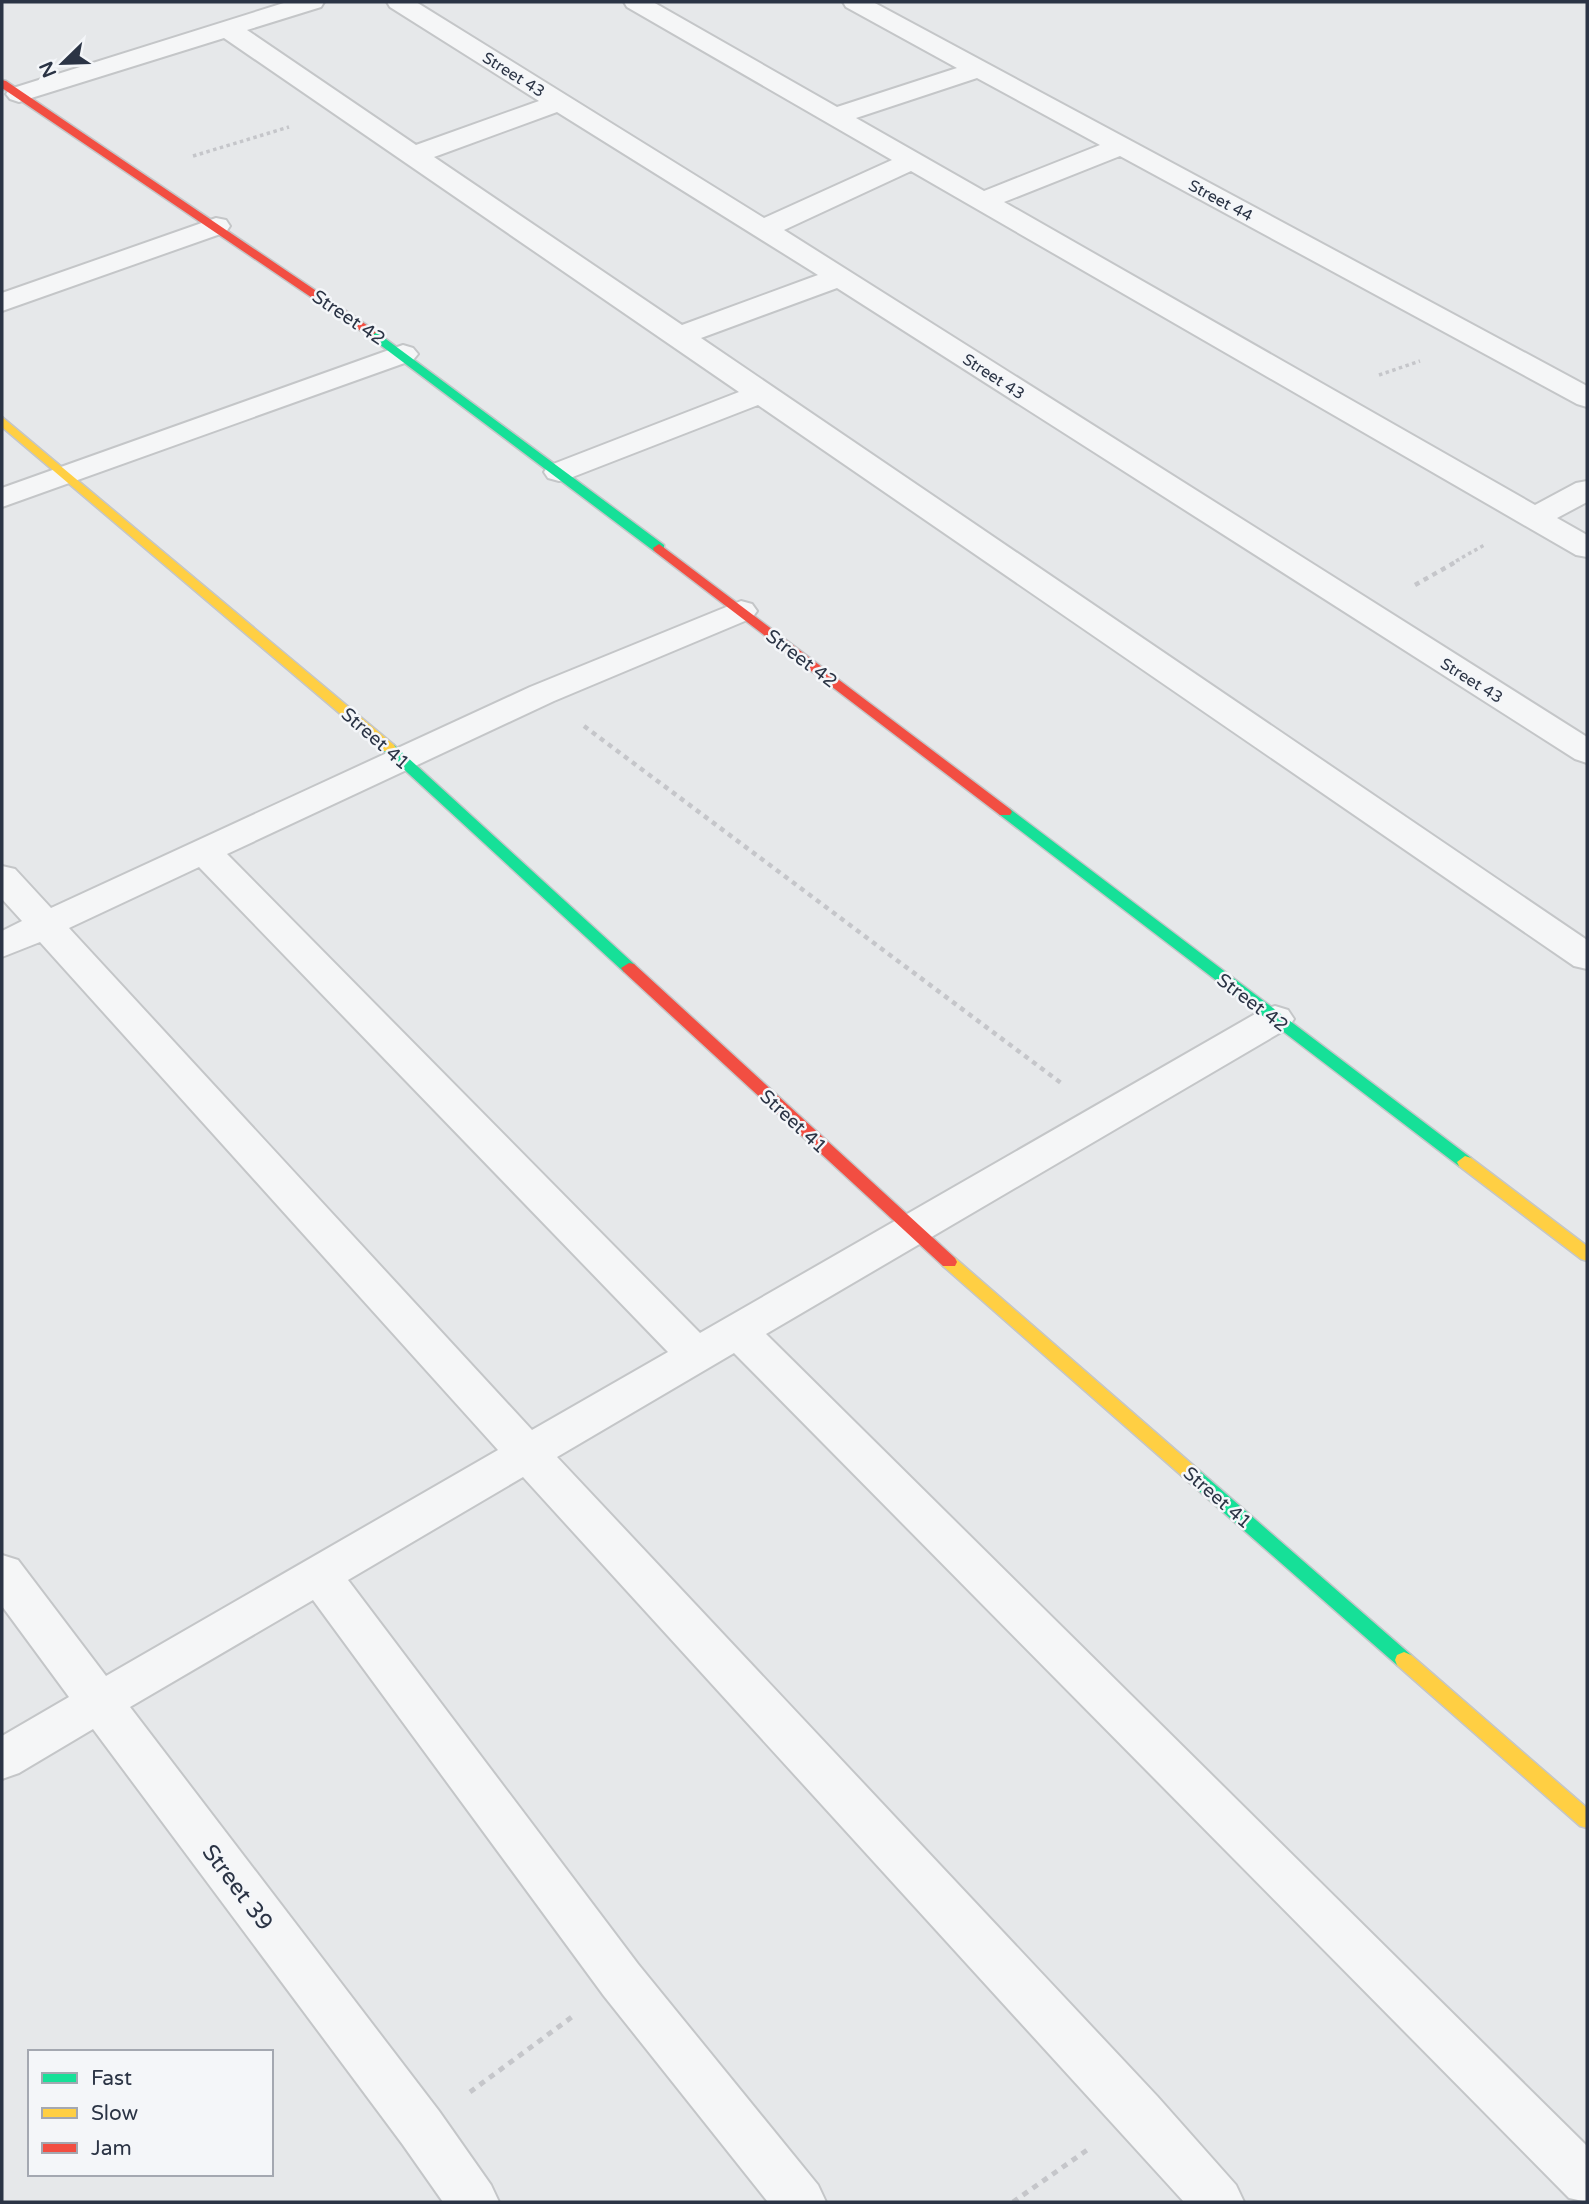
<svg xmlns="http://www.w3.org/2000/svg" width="1589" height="2204" font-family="'Varela Round',sans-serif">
	<rect width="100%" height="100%" fill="#e6e8ea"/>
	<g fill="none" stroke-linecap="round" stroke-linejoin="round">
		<defs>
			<path id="street" d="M287 2H324L321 7 247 30 416 145 539 101 390 7 387 2H416L764 218 892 160 627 7 624 2H653L837 107 957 68 846 7 843 2H873L1587 386V407L1577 404 1120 156 1004 202 1535 505 1576 483 1587 481V502L1557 518 1587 535V557L1576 555 911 171 784 230 1587 737V763L1575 759 837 288 701 338 1587 940V969L1574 966 758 405 570 478 559 481 548 478 544 472 548 466 739 392 224 38 28 99 19 102 10 99 6 94 10 89ZM977 78 1100 145 984 191 856 118ZM557 112 818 275 682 325 434 157Z
				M216 218 226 220 230 226 226 232 2 311V293Z
				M403 345 413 348 418 354 413 360 2 507V488Z
				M741 601 752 604 757 611 752 618 554 701 227 854 700 1333 1262 1010 1275 1006 1288 1010 1294 1019 1288 1028 766 1334 1587 2146V2202L1569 2198 734 1353 557 1457 1157 2096 1236 2185 1244 2202H1184L523 1477 348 1580 638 1964 818 2185 826 2202H768L604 1996 313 1600 130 1707 439 2111 491 2185 499 2202H443L403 2145 93 1729 19 1773 2 1779V1736L69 1697 2 1606V1555L18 1560 106 1676 498 1450 40 942 2 957V931L22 921 2 899V866L15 869 51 908 530 687ZM199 867 668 1352 532 1430 69 928Z"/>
			<path id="fast" d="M371 328 664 545V551H654L367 335 365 332Z
				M389 744 394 745 634 964 637 968 634 972H624L384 751 382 748 384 745Z
				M1005 808 1010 809 1471 1158 1473 1162 1471 1166H1459L1000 815 998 812 1000 809Z
				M1188 1464 1194 1466 1411 1655 1413 1660 1411 1665 1404 1668 1397 1665 1182 1476 1179 1471 1182 1466Z"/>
			<path id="slow" d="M2 417 394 745 396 748 394 751H384L2 427Z
				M1465 1156 1471 1158 1587 1246V1261L1581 1259 1459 1166 1457 1162Z
				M949 1256 955 1258 1194 1466 1197 1471 1194 1476 1188 1478 1182 1476 943 1266 941 1262 943 1258Z
				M1404 1652 1411 1655 1587 1808V1828L1580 1826 1397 1665 1395 1660 1397 1655Z"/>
			<path id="jam" d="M2 80 6 81 377 332 371 336 367 335 2 88Z
				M659 544 1010 809 1012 812 1010 815H1000L654 551 653 548Z
				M629 963 634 964 955 1258 957 1262 955 1266H943L624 972 621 968Z"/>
		</defs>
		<use href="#street" stroke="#c4c6c8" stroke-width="4"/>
		<use href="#fast" stroke="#c4c6c8" stroke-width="3"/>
		<use href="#slow" stroke="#c4c6c8" stroke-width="3"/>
		<use href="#jam" stroke="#c4c6c8" stroke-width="3"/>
		<path stroke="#c5c6ca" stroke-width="3.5" stroke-dasharray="3.5 3.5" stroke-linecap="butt" d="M193 156 289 127
			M1379 375 1420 361
			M1456 561 1486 544"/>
		<path stroke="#c5c6ca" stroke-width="4.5" stroke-dasharray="5 5" stroke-linecap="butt" d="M1415 585 1459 560
			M584 726 1061 1083"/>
		<path stroke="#c5c6ca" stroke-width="5" stroke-dasharray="6 6" stroke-linecap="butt" d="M470 2092 576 2014
			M1013 2202 1090 2148"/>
		<use href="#street" fill="#f5f6f7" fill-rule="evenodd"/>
		<use href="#fast" fill="#16e098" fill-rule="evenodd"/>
		<use href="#slow" fill="#ffcf43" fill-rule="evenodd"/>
		<use href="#jam" fill="#f24e42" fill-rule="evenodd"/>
	</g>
	<g text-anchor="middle" stroke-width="5" stroke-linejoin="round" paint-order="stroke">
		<g font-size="16" fill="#2b3445" stroke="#f4f6f9">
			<text transform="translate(514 74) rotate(32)" y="6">Street 43</text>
			<text transform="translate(1221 200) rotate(28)" y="6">Street 44</text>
			<text transform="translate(994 376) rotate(33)" y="6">Street 43</text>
			<text transform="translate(1472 680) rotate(32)" y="6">Street 43</text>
		</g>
		<g font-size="19" fill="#2b3445" stroke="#f4f6f9">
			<text transform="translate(349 317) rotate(34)" y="7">Street 42</text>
			<text transform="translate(802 658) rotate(37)" y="7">Street 42</text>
			<text transform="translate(376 738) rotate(41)" y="7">Street 41</text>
			<text transform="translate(1253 1002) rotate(37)" y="7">Street 42</text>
			<text transform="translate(794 1121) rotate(43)" y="7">Street 41</text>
			<text transform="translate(1218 1497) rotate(41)" y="7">Street 41</text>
		</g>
		<g font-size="23" fill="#2b3445" stroke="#f4f6f9">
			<text transform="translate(238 1887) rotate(53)" y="8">Street 39</text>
		</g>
	</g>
	<rect width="1589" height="2204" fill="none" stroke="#2b3445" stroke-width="7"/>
	<rect x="28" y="2050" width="245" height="126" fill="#f4f6f9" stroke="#a4a8b1" stroke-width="2"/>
	<rect x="42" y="2073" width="35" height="10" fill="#16e098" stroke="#a4a8b1" stroke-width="2"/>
	<text x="91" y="2085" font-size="21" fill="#2b3445">Fast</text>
	<rect x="42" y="2108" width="35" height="10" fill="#ffcf43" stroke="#a4a8b1" stroke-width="2"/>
	<text x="91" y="2120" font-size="21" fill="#2b3445">Slow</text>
	<rect x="42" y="2143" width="35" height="10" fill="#f24e42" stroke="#a4a8b1" stroke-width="2"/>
	<text x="91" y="2155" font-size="21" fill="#2b3445">Jam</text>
	<g transform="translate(63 63) rotate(247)" stroke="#f4f6f9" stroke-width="5" paint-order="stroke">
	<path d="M0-5L12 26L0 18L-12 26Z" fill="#2b3445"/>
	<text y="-10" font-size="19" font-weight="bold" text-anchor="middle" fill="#2b3445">N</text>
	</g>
</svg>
